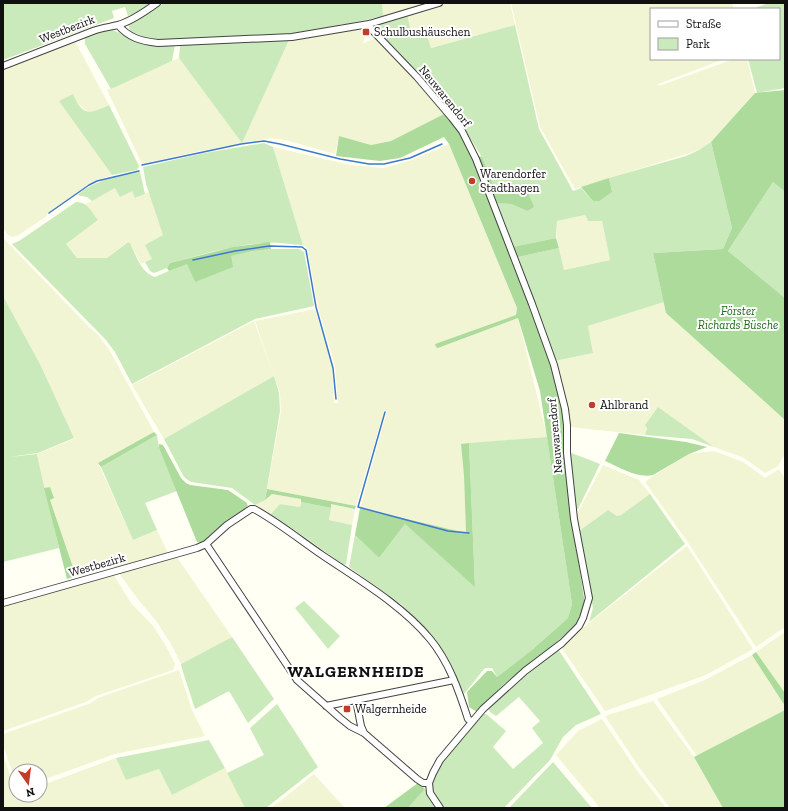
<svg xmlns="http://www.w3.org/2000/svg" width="788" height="811" font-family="'Zilla Slab',serif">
	<rect width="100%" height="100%" fill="#fffff3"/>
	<path fill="#f2f5d3" d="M382 3H428L383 16Z
		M447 3H510L515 25 430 48 412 36 407 14Z
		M511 3H732L734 9H651V59H725L658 84 659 86 734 59H747L755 93 711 142 699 150 575 189 540 127Z
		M361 29 367 30 363 43 377 38 444 114 391 141 371 145 339 136 335 154 285 140 271 138 191 153 142 164 107 90 179 58 242 142 289 40Z
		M75 41 109 105 93 113 85 110 77 102 60 101 112 175 90 183 48 213 47 216 17 236 12 237 8 235 3 228V69Z
		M449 144 517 308 516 315 435 344 436 346 438 348 518 318 547 437 461 444 464 476 466 533 360 508 387 411H384L356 506 267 489 281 412 280 393 255 321 315 309 332 367 334 403H338L335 366 318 307 307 248 303 245 273 147 350 165 384 168 412 160Z
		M115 188 132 191 136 198 149 192 157 214 164 235 152 259 141 264 130 243 127 242 107 258H77L66 244 98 220 86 204Z
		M585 215 587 220 602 221 610 260 564 270 557 238V221Z
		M3 238 90 328 99 336 110 351 154 432 98 463 133 540 157 530 168 553 118 567H107L76 576 50 500V487L44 488 37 454 76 438H74L41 366 3 296Z
		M664 302 666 313 785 420V454L778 466 765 473 744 458 714 447 658 407 647 427 645 435 570 427 568 410 555 361 593 353 588 326Z
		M254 321 274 376 164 439 132 385Z
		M714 451 743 462 765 478 779 469 785 479V627L756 647 689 544 645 482 653 476 689 454Z
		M603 465 639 480 650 494 621 515 617 516 608 510 579 531 576 516Z
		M272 494 301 499 300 507 280 504 270 515 255 505Z
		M331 504 355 509 352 525 329 520Z
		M687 546 753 649 706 675 605 711 561 647 595 618Z
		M176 556 232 637 181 664 171 644 157 622 137 598 118 572Z
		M113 574 131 603 153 626 166 646 175 664 173 670 96 696 86 702 3 731V605Z
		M785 632V693L756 652Z
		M752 655 785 706V710L697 756 657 699 705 680Z
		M179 670 192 710 205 736 115 754 40 781V771H16L15 780 3 745V734L91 703 98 698Z
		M653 701 694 757 723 808H670L641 770 605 716Z
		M602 719 638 772 666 808H600L556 755 578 731Z
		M3 755 13 783 16 786V795H40V786L116 758 126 779 159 769 172 795 225 768 245 808H3Z
		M314 774 345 808H271L275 805Z"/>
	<path fill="#cbeabc" d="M3 3H151L138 12 128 16 125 7 112 11 114 18 3 60Z
		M164 3H382L383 16 344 25 342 24 334 27 292 34 160 40 147 38 130 31 128 24Z
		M769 3H785V88L757 93 748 59H779V9H757V7Z
		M407 14 412 36 426 33 431 48 515 25 539 129 573 191 581 188 593 201 612 192 609 178 686 156 699 150 711 142 732 228 723 249 653 253 664 302 588 326 593 353 555 361 518 257 559 248 564 270 610 260 602 221H588L585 215 557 221 556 238 514 247 497 203 511 204 527 211 524 183 501 191 495 189 482 157 459 121 375 29 377 24Z
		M111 29 145 45H175L172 61 111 89 85 44V38L105 30Z
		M289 40 242 143 179 58 180 45Z
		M73 94C83 117 90 114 109 105L139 166 137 170 112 175 59 101Z
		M264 143 273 147 303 245C291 245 280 242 268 243 235 244 202 255 170 263L167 268 154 273 150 271 145 262 152 259 145 245 163 235 146 184 143 167 204 153Z
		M140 172 145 194 135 198 132 191 120 197 115 188 92 201 87 197 77 195C98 179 115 177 140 172Z
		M773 182 785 192V298L728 251Z
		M76 202C88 202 91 211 98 220L66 244 77 258H107L128 242 130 243C136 255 141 273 155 277L187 263 195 282 230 256 253 251 271 249H299L304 252 314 306 255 319 132 384 115 352 106 340 12 244 19 241Z
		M3 296 41 366 74 438 38 453 9 457 37 454C43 485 52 516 59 548L3 562Z
		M274 376 279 393 280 411 265 500 255 505 232 488 191 482 188 480 184 477 164 439Z
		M658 407 714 447 692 439 645 435 647 428 645 425Z
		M157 435 159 448 177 491 145 503 157 530 133 540 101 467Z
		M547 437 572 604 568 618 533 649 497 677 492 668H485L464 694 451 668 432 637 402 605 349 567 355 535 379 558 405 524 475 586 469 443Z
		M569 452 600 464 578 509H576Z
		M650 494 685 544 589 622 593 608 579 531 608 510 617 516 621 515Z
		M301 502 331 508 329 520 352 525 346 564 344 565 296 531 270 515 280 504 300 507Z
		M304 601 340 636 328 649 295 608Z
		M232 637 274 699 248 723 229 691 195 709 182 669 181 664Z
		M558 649 601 714 576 725 563 737 550 760 504 808H445C441 803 435 796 433 790 429 767 468 731 483 714H486L506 731 493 747 513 769 543 743 532 728 540 721 519 697 496 716 490 712 488 708Z
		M277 704 318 767 266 808H245L227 773 264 755 250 728Z
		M209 740 225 768 172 795 159 769 126 780 116 758Z
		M553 762 592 808H509Z
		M425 789 436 808H408Z"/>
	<path fill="#acdb9b" d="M785 90V192L773 182 728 251 785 298V420L666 313 653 253 723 249 732 228 711 142 755 93Z
		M444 114 459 132 471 154 482 157 495 189 501 191 524 183 534 207 527 211 511 204 495 203 508 248 556 238 559 248 518 257 513 264 551 364 561 400 565 432 564 455 573 527 585 604 578 623 543 654 504 684 477 712 469 707 467 692 487 671H492L497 677 533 649 568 618 572 604 540 391 518 318 438 348 436 347 435 344 516 315 517 308 449 144 444 137 400 158 380 161 336 156 339 136 371 145 391 141Z
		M609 178 612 192 599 201H593L581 187Z
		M270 242 271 249 253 251 231 256 233 267 195 282 187 264 169 271 167 268 170 263 233 247Z
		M154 432 157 435 101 467 98 463Z
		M619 433 686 442 707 447 689 454 653 475C638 479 619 467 605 461Z
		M469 443 475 587 405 524 379 558 355 535 360 508 466 533 464 476 461 444Z
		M159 444 163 445 181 478 186 483 190 485 228 490 247 503 248 508 202 543 197 542 159 448Z
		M50 487 54 498 50 500 76 576 67 579 44 488Z
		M267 489 356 506 355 509 331 504V508L301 502V499L272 494 265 500Z
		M756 652 785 693V706L752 655Z
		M785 710V808H723L694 757Z
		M418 783 425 789 408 808H384Z"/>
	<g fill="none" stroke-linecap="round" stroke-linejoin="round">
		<path stroke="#3e79ce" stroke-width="1.5" d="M142 165 241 144 264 141 280 144 340 159 369 164H384L410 158 442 144
			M49 213 89 185 97 181 139 171
			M193 260 235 251 269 246 302 247 306 250 316 307 333 368 336 399
			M385 412 358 507 448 531 469 533"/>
		<defs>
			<path id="minor" d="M369 24 372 30 417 77 452 118 462 131 476 159 532 304 554 365 565 409 567 425V453L574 519 589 598 583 618 579 626 562 643 525 671 483 709 440 760 433 773 429 783 430 793 440 808
				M118 25C129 38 141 41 158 43L292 37 369 24 439 3
				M3 66 93 31C101 28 110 27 118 25 132 21 146 11 157 3
				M206 544 297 680 340 718 350 726 364 733 417 779 423 783H429
				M3 603 197 548 206 544 227 525 251 509H254C278 522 300 540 322 555 359 580 402 605 430 639 449 662 459 691 468 719L472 722
				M356 700 361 726 364 733
				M326 706 454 680"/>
		</defs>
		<use href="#minor" stroke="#434343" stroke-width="8"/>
		<use href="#minor" stroke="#fff" stroke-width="6"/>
	</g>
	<g fill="#c23c27" stroke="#fff" stroke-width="1.5">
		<rect x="362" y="28" width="8" height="8" rx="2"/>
		<circle cx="472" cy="181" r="4"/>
		<circle cx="592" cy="405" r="4"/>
		<rect x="343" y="705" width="8" height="8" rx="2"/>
	</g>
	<g text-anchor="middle" stroke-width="4" stroke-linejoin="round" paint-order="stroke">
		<g font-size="12" fill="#101010" stroke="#fff">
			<text transform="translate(67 29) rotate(-21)" y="4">Westbezirk</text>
			<text transform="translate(445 96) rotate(51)" y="4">Neuwarendorf</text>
			<text transform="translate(555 436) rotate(-95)" y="4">Neuwarendorf</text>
			<text transform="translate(97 565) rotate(-16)" y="4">Westbezirk</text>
		</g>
		<g font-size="12" fill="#101010" stroke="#fff" text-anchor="start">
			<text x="374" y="36">Schulbushäuschen</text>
			<text x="480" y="178">Warendorfer<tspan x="480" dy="14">Stadthagen</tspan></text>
			<text x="600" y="409">Ahlbrand</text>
			<text x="355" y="713">Walgernheide</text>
		</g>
		<g font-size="12" font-style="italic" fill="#20691f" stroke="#fff">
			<text x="738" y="315">Förster<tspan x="738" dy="14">Richards Büsche</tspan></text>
		</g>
		<g font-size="16" font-weight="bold" letter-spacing="1" fill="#101010" stroke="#fff">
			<text x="356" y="677">WALGERNHEIDE</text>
		</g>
	</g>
	<rect width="788" height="811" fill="none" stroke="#101010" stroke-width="8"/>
	<rect x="650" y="8" width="130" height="52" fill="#ffffff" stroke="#9f9f9f"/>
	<rect x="658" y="21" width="20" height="6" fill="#ffffff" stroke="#9f9f9f"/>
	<text x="686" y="28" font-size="12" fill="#101010">Straße</text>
	<rect x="658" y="38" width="20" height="12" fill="#cbeabc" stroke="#9f9f9f"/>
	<text x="686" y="48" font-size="12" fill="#101010">Park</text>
	<g transform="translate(28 783) rotate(166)"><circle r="19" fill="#ffffff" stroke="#9f9f9f"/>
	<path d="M0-3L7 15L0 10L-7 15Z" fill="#c23c27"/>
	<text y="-6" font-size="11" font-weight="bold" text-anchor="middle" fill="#101010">N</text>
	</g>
</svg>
